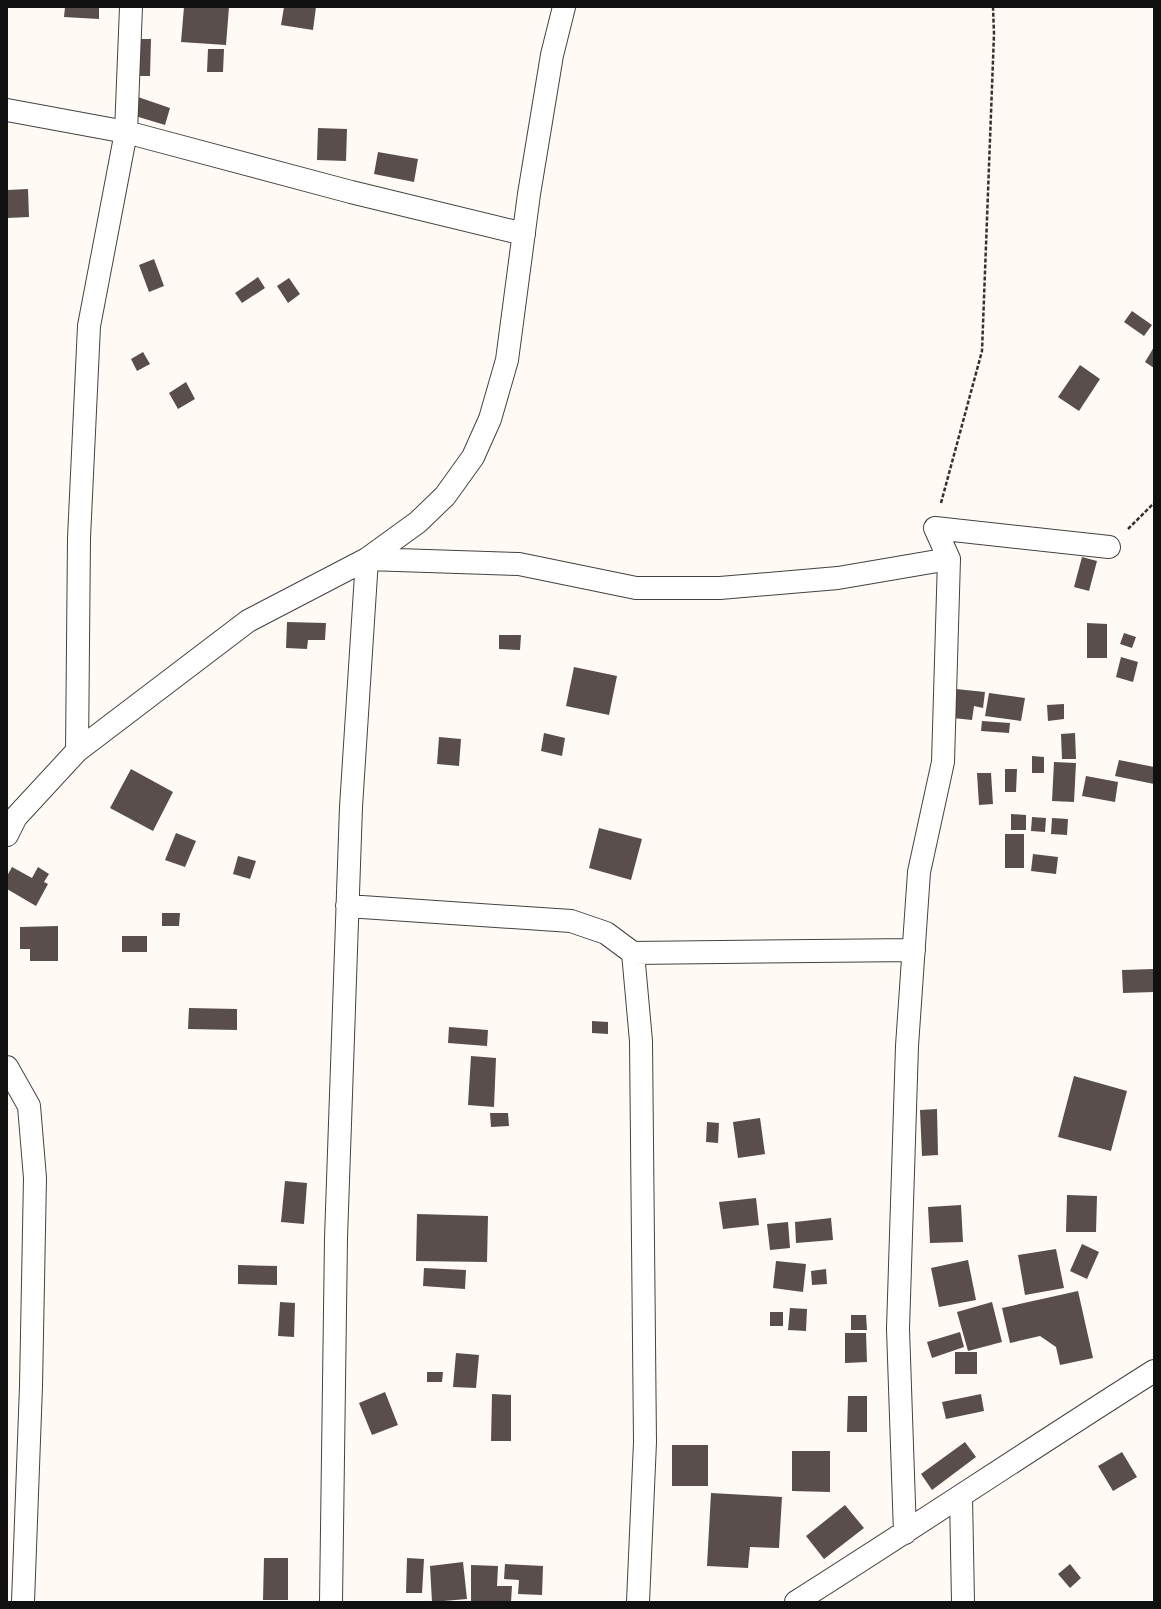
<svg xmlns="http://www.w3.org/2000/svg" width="1161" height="1609" font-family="'Times New Roman',serif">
	<rect width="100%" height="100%" fill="#fffaf4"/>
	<path fill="#594e4c" d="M65 7H99V19L64 17Z
		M184 7H229L226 45 181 42Z
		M284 7H316L313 30 281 25Z
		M132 39H151L150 76H132Z
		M208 49H224L223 72H207Z
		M138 97 170 108 165 125 132 115Z
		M318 128 347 129 346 161 317 160Z
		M378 152 418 159 414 182 374 174Z
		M28 189 29 217 7 218V190Z
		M154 259 164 286 149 292 139 265Z
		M258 277 265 288 242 303 235 293Z
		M289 278 300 294 288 303 277 286Z
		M1132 311 1152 325 1144 336 1124 322Z
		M1154 347V368L1145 362Z
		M143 352 150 364 137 371 131 359Z
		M1080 365 1100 379 1079 411 1058 397Z
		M186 382 195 399 178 409 169 393Z
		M1082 557 1097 561 1089 591 1074 587Z
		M287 622 326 623 325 640H308L307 649 286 648Z
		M1087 623 1107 624V658H1087Z
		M1124 633 1136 637 1132 648 1120 644Z
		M499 635H521L520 650 499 649Z
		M1121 657 1138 662 1133 682 1116 677Z
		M574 667 617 676 609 715 566 706Z
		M956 689 985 692 983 708 974 706 972 720 953 718Z
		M989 693 1025 698 1021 721 985 716Z
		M1064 704V719L1048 721 1047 705Z
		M982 721 1010 723 1009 733 981 731Z
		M544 733 565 738 562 756 541 751Z
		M1075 733 1076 759H1062L1061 734Z
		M439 737 461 739 459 766 437 764Z
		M1032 756 1044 757V773H1032Z
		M1119 760 1154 767V784L1115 776Z
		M1054 762 1076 763 1074 802 1052 801Z
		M131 769 173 792 153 831 110 808Z
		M1005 769H1017L1016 792H1005Z
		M977 773H991L993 804 979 805Z
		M1086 776 1118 782 1115 802 1082 796Z
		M1011 814 1026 815V830H1011Z
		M1032 817 1046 818 1045 832 1031 831Z
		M1052 818 1068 819 1067 835 1051 834Z
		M599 828 642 839 631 880 589 868Z
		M176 833 196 841 185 867 165 860Z
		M1005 834H1024V868H1005Z
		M1033 854 1058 857 1056 874 1031 871Z
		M238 856 256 861 250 879 233 874Z
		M12 867 32 878 38 867 49 874 44 882 48 884 36 906 7 889V876Z
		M162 913H180L179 926H162Z
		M58 926V961H30V949H20V927Z
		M122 936H147V952H122Z
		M1154 969V992L1123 993 1122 970Z
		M189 1008 237 1009V1030L188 1029Z
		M592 1021 608 1022V1034L592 1033Z
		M449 1027 488 1030 487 1046 448 1043Z
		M471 1056 496 1058 494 1107 468 1105Z
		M1074 1076 1127 1091 1111 1151 1058 1137Z
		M937 1109 938 1155 922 1156 920 1110Z
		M490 1113H508L509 1126 491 1127Z
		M760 1118 765 1154 738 1158 733 1122Z
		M707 1122 719 1123 718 1143 706 1142Z
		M285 1181 307 1183 304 1224 281 1222Z
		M1067 1195 1097 1196 1096 1232H1066Z
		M756 1198 759 1225 723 1229 719 1202Z
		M961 1205 963 1242 930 1243 928 1207Z
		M417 1214 488 1216 487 1262 416 1261Z
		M831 1218 833 1240 796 1243 795 1222Z
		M788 1222 790 1248 770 1250 767 1224Z
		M1082 1244 1099 1252 1087 1279 1070 1271Z
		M1056 1249 1064 1288 1025 1295 1018 1255Z
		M968 1260 976 1300 939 1307 931 1268Z
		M776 1261 806 1264 803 1292 773 1288Z
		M238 1265 277 1266V1285L238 1284Z
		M424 1268 466 1270 465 1289 423 1286Z
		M826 1269 827 1284 812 1285 811 1271Z
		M1078 1291 1093 1358 1060 1365 1056 1347 1040 1336 1010 1343 1002 1308Z
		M280 1302 295 1303 294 1337 278 1336Z
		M992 1302 1002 1342 968 1351 957 1312Z
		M790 1308 807 1309 806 1331 788 1330Z
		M770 1312H783V1326H770Z
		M851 1315H866L867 1330H851Z
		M960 1332 964 1347 932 1358 927 1342Z
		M845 1333H866L867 1362 845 1363Z
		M955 1352H977V1374H955Z
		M456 1353 479 1355 476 1388 453 1387Z
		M427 1372H443L442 1382H427Z
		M385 1392 398 1425 372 1435 359 1403Z
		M492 1394 511 1395V1441H491Z
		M981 1394 984 1411 946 1419 942 1402Z
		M848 1396H867V1432H847Z
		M965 1442 976 1457 932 1490 921 1474Z
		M672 1445H708V1486H672Z
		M792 1451H830V1492L792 1491Z
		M1122 1452 1137 1477 1113 1491 1098 1466Z
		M711 1493 782 1497 779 1548 750 1547 748 1568 707 1566Z
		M845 1505 864 1528 824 1559 806 1536Z
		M264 1558H288V1600H263Z
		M407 1558 424 1559 422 1593H406Z
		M463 1562 467 1599 432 1602 430 1566Z
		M505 1564 543 1566 542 1595 518 1594 519 1580 504 1579Z
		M1070 1564 1081 1578 1070 1588 1058 1574Z
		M471 1565 498 1566 497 1586H512L511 1602H471Z"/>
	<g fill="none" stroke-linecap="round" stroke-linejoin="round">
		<defs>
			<path id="minor" d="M7 110 126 132 351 192 524 234
				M367 559 519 564 636 588H720L838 578 949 559 935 528 1109 547
				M77 751 79 538 89 326 126 132 131 7
				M7 835 16 817 77 751 248 621 367 559 418 522 445 496 473 457 490 419 507 360 529 194 552 55 564 7
				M347 906 571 921 606 933 633 953 914 950
				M633 953 641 1041 645 1442 638 1602
				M7 1067 29 1106 35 1178 31 1386 23 1602
				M961 1496 963 1602
				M905 1533 898 1329 907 1046 919 872 943 762 949 559
				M331 1602 336 1238 351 807 367 559
				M796 1602C916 1526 1034 1447 1154 1371"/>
		</defs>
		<use href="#minor" stroke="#434343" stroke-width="24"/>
		<path stroke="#323232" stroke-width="2.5" stroke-dasharray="4 2" stroke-linecap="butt" d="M941 503 982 351 994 34 993 7
			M1128 529 1154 503"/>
		<use href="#minor" stroke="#fff" stroke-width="22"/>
	</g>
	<rect width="1161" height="1609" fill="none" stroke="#101010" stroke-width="16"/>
</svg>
